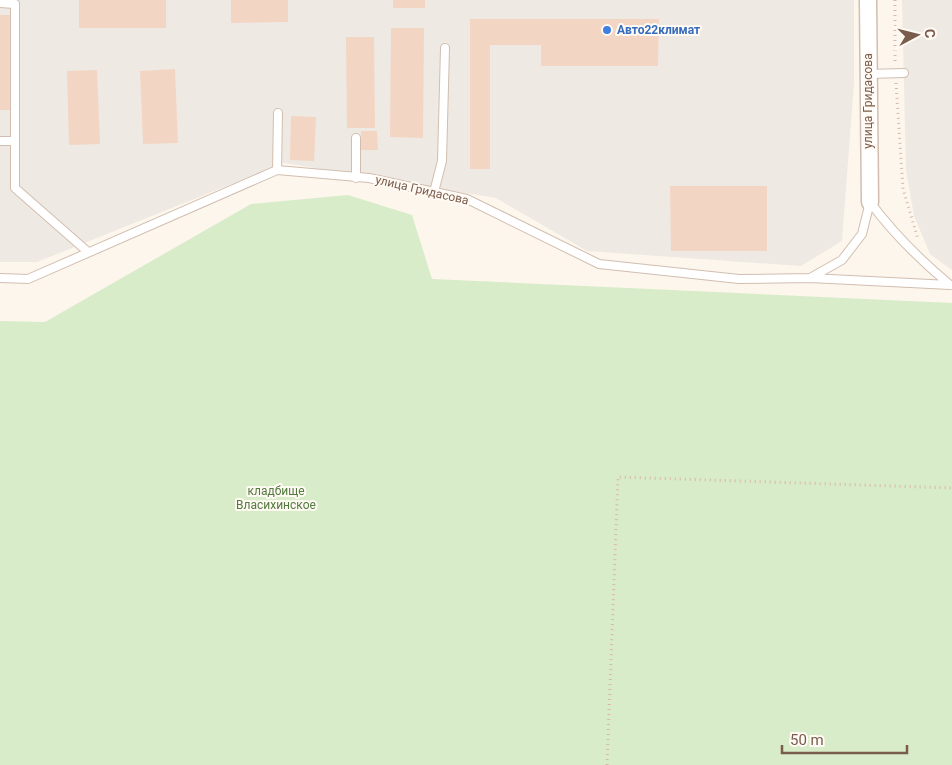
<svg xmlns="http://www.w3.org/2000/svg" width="952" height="765" font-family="Roboto,sans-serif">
	<rect width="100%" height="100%" fill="#fdf6ec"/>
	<path fill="#efe9e4" d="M0 0H854V83L842 241 801 266 587 251 496 198 284 163 37 262H0Z
		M902 0H952V270L930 254 914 216 906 170Z"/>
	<path fill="#d8ecc9" d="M348 195 412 215 432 279 952 303V765H0V321L45 322 251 204Z"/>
	<path fill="#f3d5c3" d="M79 0H166V28H79Z
		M231 0H288V22L231 23Z
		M393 0H425V8H393Z
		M0 15H12V110H0Z
		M470 19H659L658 66H541V45H490V169H470Z
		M391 28H424L423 138 390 137Z
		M346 37H374L375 128H347Z
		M175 69 178 143 143 144 140 71Z
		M97 70 100 144 69 145 67 71Z
		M291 116 316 117 314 161 290 160Z
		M361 131H377L378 150H361Z
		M670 186H767V251H671Z"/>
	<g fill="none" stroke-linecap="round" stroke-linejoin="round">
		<defs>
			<path id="service" d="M0 3 15 4V188L88 252
				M868 74 904 73
				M356 138V178
				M0 141H15
				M277 170 278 113
				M434 192 442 161 445 48
				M870 202C893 233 919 259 949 284
				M0 278 28 279 277 170 369 178 467 199 599 264 739 279 810 278 842 260 862 234 870 202
				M810 278 950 285"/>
			<path id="minor" d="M868 0 870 202"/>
		</defs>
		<use href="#service" stroke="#d1beb0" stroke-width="10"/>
		<use href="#minor" stroke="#d1beb0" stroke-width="19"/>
		<path stroke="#d9b8a5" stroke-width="3" stroke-dasharray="1 4" stroke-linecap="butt" d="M895 0V62
			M896 83 903 189 918 239
			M607 765 618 477 952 488"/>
		<use href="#service" stroke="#fff" stroke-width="8"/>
		<use href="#minor" stroke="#fff" stroke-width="16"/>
	</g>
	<circle fill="#3f7fe0" stroke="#fffaf3" stroke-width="2" cx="607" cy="30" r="5"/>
	<g text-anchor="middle" stroke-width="4" stroke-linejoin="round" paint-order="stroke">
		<g font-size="12" font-weight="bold" fill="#366cbe" stroke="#fffaf3" text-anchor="start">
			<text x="617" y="34">Авто22климат</text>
		</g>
		<g font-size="12" fill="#7a5c4d" stroke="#fffaf3">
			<text transform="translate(868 101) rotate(-90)" y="4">улица Гридасова</text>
			<text transform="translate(422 190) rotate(13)" y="4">улица Гридасова</text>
		</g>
		<g font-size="12" fill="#537a41" stroke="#fffaf3">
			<text x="276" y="495">кладбище<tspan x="276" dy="14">Власихинское</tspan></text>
		</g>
	</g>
	<g transform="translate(917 35) rotate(83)" stroke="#fffaf3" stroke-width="4" paint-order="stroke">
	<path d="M0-4L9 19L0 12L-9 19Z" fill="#7a5c4d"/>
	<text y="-8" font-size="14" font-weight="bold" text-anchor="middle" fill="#7a5c4d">С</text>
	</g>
	<path d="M782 745v8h125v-8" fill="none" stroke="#7a5c4d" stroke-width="2.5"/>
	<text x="790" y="745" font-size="15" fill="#7a5c4d" stroke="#fffaf3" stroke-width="4" paint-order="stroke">50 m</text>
</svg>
